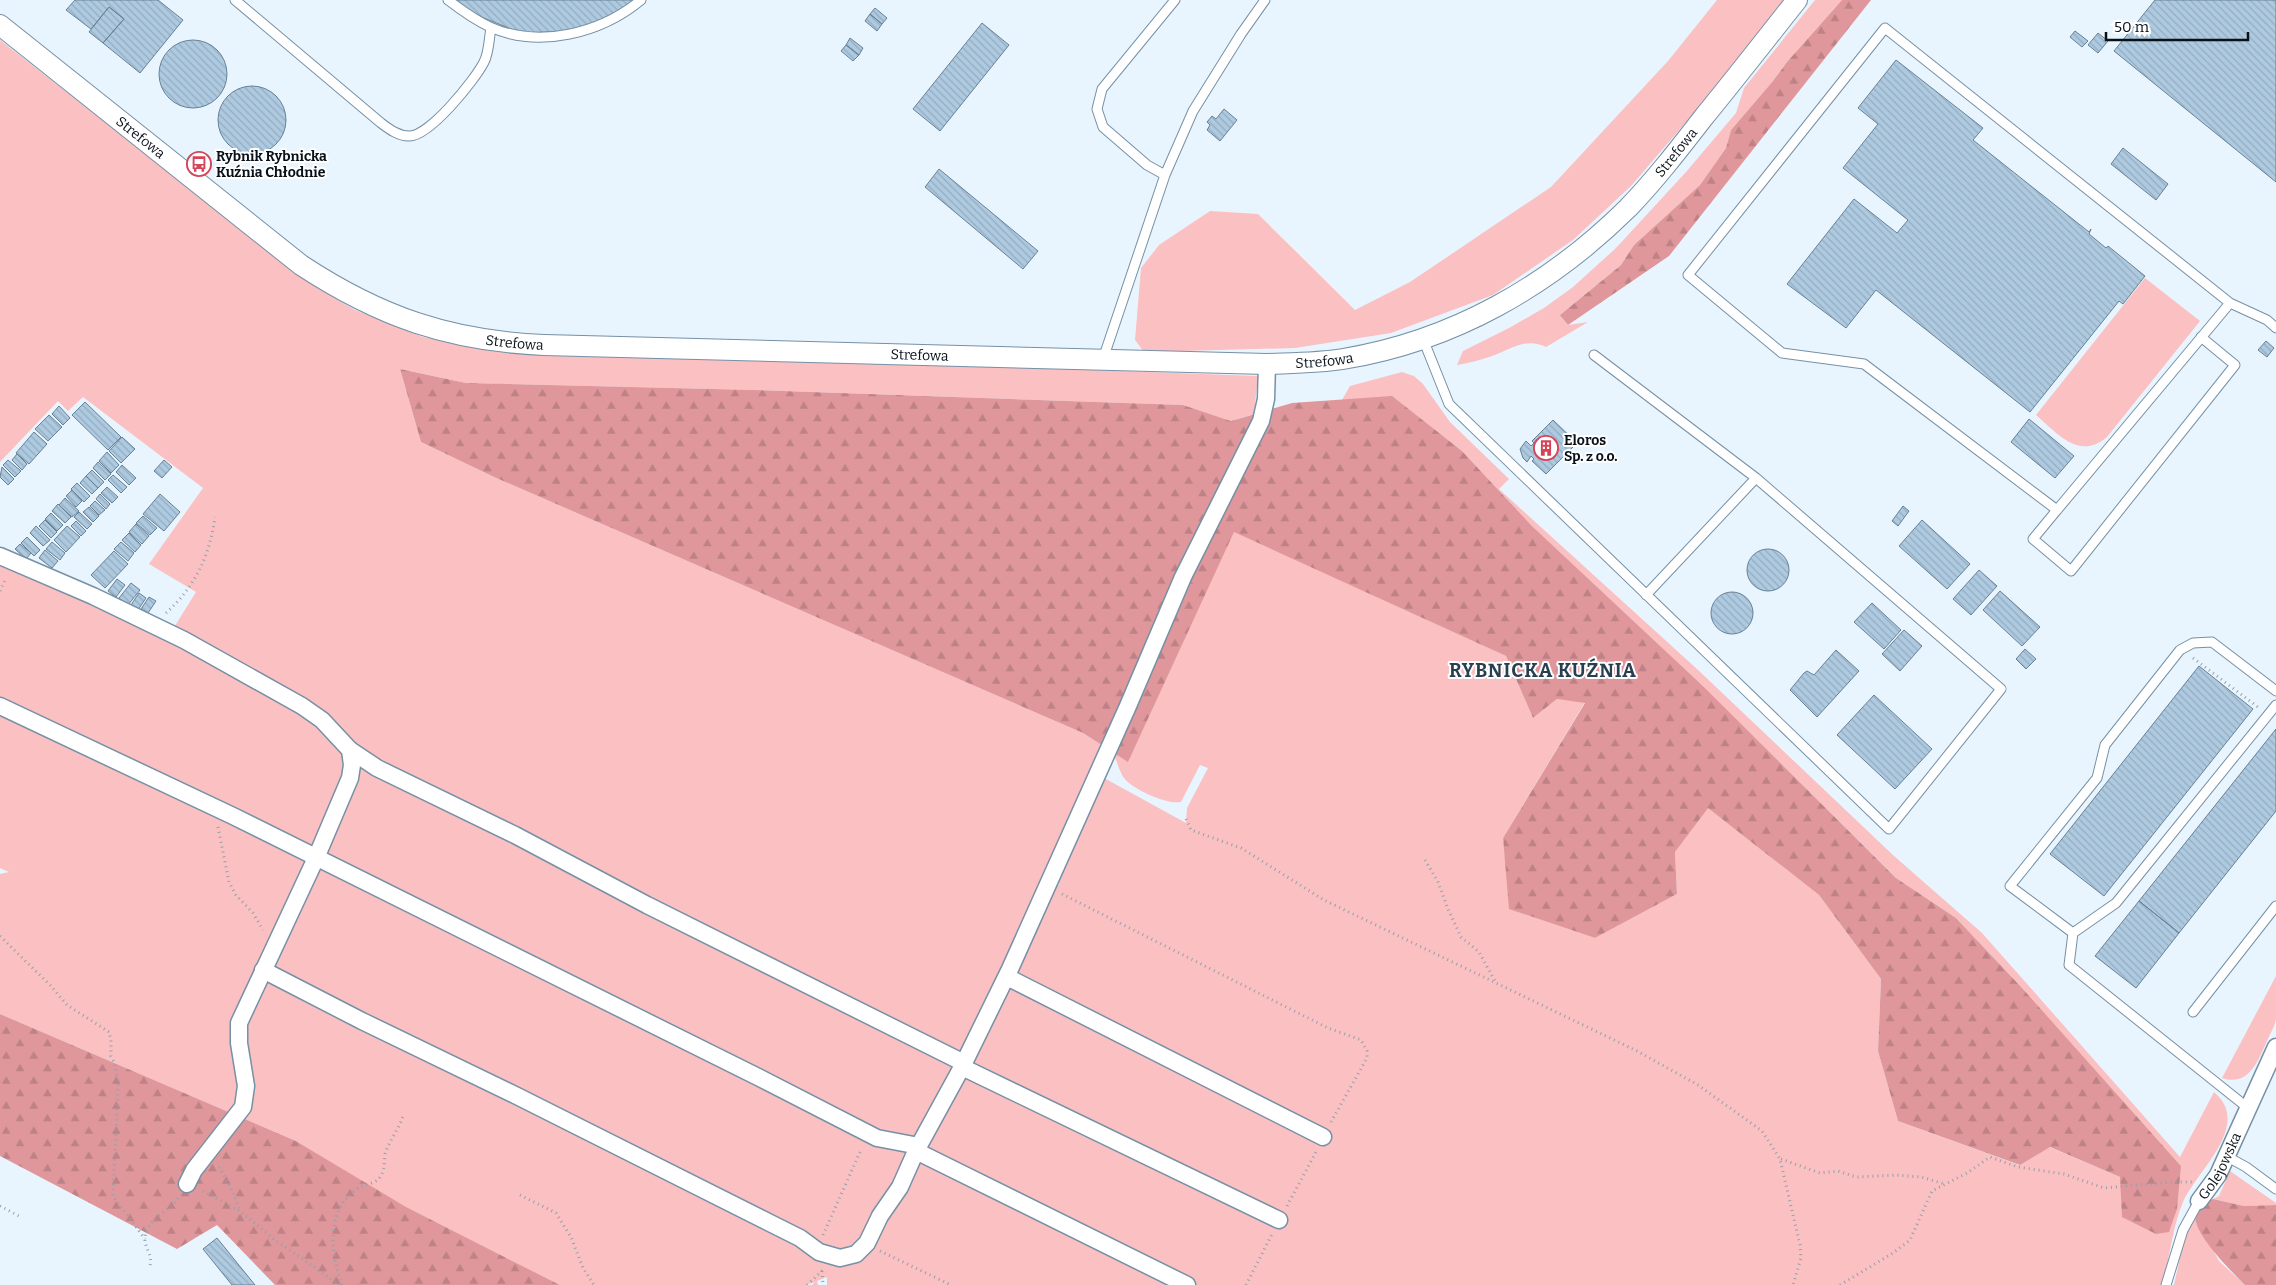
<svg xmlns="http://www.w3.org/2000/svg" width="2276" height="1285" font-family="Bitter,serif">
	<defs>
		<pattern id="forest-firs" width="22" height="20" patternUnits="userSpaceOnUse" patternTransform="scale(1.25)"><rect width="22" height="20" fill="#df979b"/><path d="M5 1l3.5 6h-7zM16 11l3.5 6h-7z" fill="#be8185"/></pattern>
		<pattern id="building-back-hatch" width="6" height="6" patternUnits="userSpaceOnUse" patternTransform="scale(1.25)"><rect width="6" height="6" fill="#aecae0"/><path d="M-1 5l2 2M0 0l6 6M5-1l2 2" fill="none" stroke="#94acc0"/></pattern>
	</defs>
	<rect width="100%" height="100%" fill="#e9f5fe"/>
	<path fill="#fac0c2" d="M1717 0H1788L1749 49 1631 186 1573 240 1493 295 1391 333 1295 348 1144 352 1135 340 1141 268 1159 245 1210 211 1258 214 1355 310 1410 282 1551 187 1668 61Z
		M1815 0H1842L1787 62 1773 81 1731 130 1726 148 1700 185 1634 245 1621 265 1560 315 1568 325 1588 322 1546 347C1526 337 1511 349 1492 356 1481 360 1469 363 1457 365L1463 351 1509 328 1544 308 1573 287 1616 248 1686 172 1736 113 1744 88Z
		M0 40 317 288 355 310 423 337 478 348 1258 376 1254 414 1231 421 1183 405 754 390 466 383 400 369 421 442 494 477 1083 733 1106 748 1066 835 1042 876 1059 885V876L1101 779H1106L1186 823 1187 808 1208 768 1200 765 1183 798 1181 802C1167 805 1132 789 1124 778 1120 773 1116 759 1113 752L1128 761 1234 531 1506 656 1533 718 1557 699 1585 702 1503 838 1510 909 1595 938 1677 894 1675 852 1707 807 1819 895 1881 979 1878 1051 1898 1121 2019 1165 2049 1147 2120 1177 2181 1166 2023 989 1956 918 1896 878 1703 686 1532 526 1462 451 1392 397 1342 400 1350 386 1402 372 1414 376 1423 384 1450 422 1509 479 1499 489 1697 669 1894 856 1982 933 2180 1157 2214 1092C2253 1125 2197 1170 2183 1202 2172 1228 2170 1258 2162 1285H827V1277L817 1281 818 1285H812L815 1282 806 1285H560L405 1207 296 1141 0 1014V874L9 872 0 868V550L173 629 196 592 149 564 203 488 83 397 68 411 58 401 0 462Z
		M2145 278 2200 321 2107 437C2079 461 2057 433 2036 415Z
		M2276 976C2276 990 2276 1005 2276 1019 2275 1026 2270 1034 2267 1041 2258 1061 2249 1087 2222 1078Z
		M2230 1171 2276 1203V1205L2244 1206 2213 1199 2219 1196Z
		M2195 1216 2219 1261 2245 1285H2174L2184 1240Z"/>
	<path fill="url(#forest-firs)" d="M1842 0H1871L1669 256 1568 325 1560 315 1621 265 1634 245 1700 185 1726 148 1731 130 1773 81 1787 62Z
		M400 369 466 383 754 390 1183 405 1231 421 1292 403 1392 396 1462 451 1532 526 1703 686 1896 878 1956 918 2023 989 2181 1166 2177 1209 2169 1232 2156 1234 2122 1217 2120 1177 2050 1147 2020 1165 1898 1121 1878 1051 1881 979 1819 895 1708 808 1675 852 1677 894 1595 938 1509 909 1503 838 1585 703 1557 699 1533 718 1506 656 1234 532 1128 762 1083 733 494 477 421 442Z
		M0 1014 296 1141 406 1207 560 1285H275L217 1225 177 1249 0 1156Z
		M2213 1199 2244 1206 2276 1205V1285H2245C2233 1273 2191 1232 2196 1215 2198 1206 2206 1203 2213 1199Z"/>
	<path fill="url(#building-back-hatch)" stroke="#678195" d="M75 0H158L183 20 140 73 103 43 124 19 109 7 91 29 66 10Z
		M456 0H636L627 9 576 31 521 33 469 12Z
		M2155 0H2276V182L2114 51Z
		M109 7 124 19 103 43 89 32Z
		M875 8 887 18 882 24 870 14Z
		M870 14 882 24 877 31 865 21Z
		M982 23 1009 45 940 131 913 109Z
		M2075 31 2088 41 2082 47 2070 37Z
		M2098 33 2108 41 2098 53 2088 45Z
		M850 38 863 48 859 55 846 45Z
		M159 74a34 34 0 1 1 68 0a34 34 0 1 1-68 0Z
		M846 45 859 55 853 61 841 51Z
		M1896 60 1983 128 1973 140 2089 232 2091 229 2089 234 2106 248 2108 246 2145 276 2123 304 2119 301 2030 412 1876 290 1846 328 1787 284 1854 199 1897 233 1908 220 1843 168 1878 124 1858 108Z
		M218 120a34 34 0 1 1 68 0a34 34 0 1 1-68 0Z
		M1224 109 1237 120 1220 141 1207 130 1210 125 1207 122 1212 116 1216 119Z
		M2123 148 2168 184 2156 200 2111 164Z
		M939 169 1038 251 1023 269 925 187Z
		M2266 341 2274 348 2267 357 2258 350Z
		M85 402 121 437 108 450 72 415Z
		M59 406 70 418 63 425 52 414Z
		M49 415 62 427 48 441 35 429Z
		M2029 419 2074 456 2055 478 2011 442Z
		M1553 420 1577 443 1546 474 1532 461 1534 459 1531 456 1527 462 1523 458 1520 449 1526 441 1531 446 1534 443 1532 441Z
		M34 432 47 444 29 464 16 453Z
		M122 437 135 449 121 463 109 451Z
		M107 452 119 465 111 473 99 461Z
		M17 454 27 464 22 470 12 460Z
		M8 460 21 471 15 477 3 465Z
		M164 460 172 467 162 478 154 471Z
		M98 462 111 474 105 480 93 468Z
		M122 465 136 478 129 485 116 472Z
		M2 467 14 479 8 485 0 477Z
		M92 470 104 482 98 488 86 476Z
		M113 475 127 487 121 493 108 480Z
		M86 476 98 488 92 494 80 483Z
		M77 483 90 496 84 502 71 489Z
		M107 487 118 497 112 503 101 493Z
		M72 490 82 501 76 507 66 496Z
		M100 494 110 504 106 509 96 499Z
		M160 494 180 512 164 531 143 514Z
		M65 498 79 511 72 517 59 505Z
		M95 501 105 510 99 515 90 506Z
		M58 504 71 517 65 523 52 511Z
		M1903 506 1909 511 1898 526 1892 521Z
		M89 507 99 516 93 522 83 512Z
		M79 512 92 524 87 529 74 517Z
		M51 513 63 525 57 531 45 519Z
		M143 516 157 528 150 535 136 523Z
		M45 520 57 532 51 538 39 526Z
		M1922 520 1970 564 1947 589 1899 546Z
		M76 521 86 531 81 536 71 526Z
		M136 524 149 536 142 544 129 532Z
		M36 526 50 540 43 546 30 533Z
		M67 526 80 537 66 552 54 540Z
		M129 533 141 545 135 552 122 540Z
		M27 537 40 550 34 556 21 543Z
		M52 542 65 553 60 560 46 549Z
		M121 542 134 553 128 561 114 549Z
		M20 544 31 553 26 559 15 549Z
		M1747 570a21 21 0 1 1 42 0a21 21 0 1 1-42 0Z
		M45 550 58 561 52 568 39 558Z
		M114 551 128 564 105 588 91 575Z
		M1979 570 1997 586 1971 615 1953 599Z
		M117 579 125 585 116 597 108 591Z
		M131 583 140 590 128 605 119 598Z
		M2000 591 2040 627 2022 646 1983 610Z
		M1711 613a21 21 0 1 1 42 0a21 21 0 1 1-42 0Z
		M139 593 146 598 138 610 131 605Z
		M149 597 156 601 148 613 141 609Z
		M1872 603 1901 630 1884 649 1854 622Z
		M1904 630 1922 646 1900 671 1882 654Z
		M2025 649 2036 659 2026 669 2016 659Z
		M1836 650 1859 671 1817 717 1790 690 1804 673 1807 671 1814 675Z
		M2199 666 2253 709 2104 896 2050 854Z
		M1874 695 1932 749 1895 789 1837 735Z
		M2276 729V811L2179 933 2139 901Z
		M2139 901 2179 933 2136 988 2095 956Z
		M217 1238 255 1285H232L203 1249Z"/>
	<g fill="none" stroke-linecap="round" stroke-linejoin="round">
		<defs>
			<path id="service" d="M235 0 381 123C389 129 398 136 409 136 429 137 475 80 484 62 489 53 489 38 491 28
				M448 0C461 10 475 20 490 27 540 49 601 33 641 0
				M1165 175 1147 165 1103 127 1097 109 1102 89 1175 0
				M2201 337 2235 365 2071 571 2033 539 2057 510 1864 364 1782 353 1688 275 1885 28 2230 303 2267 320 2276 328
				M1423 339 1449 404 1889 829 2001 689 1756 478 1594 355
				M1103 359 1165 175 1193 111 1241 34 1265 0
				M2057 510 2230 303
				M1646 595 1756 478
				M2073 933 2010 886 2097 778 2105 745 2180 650 2193 643 2212 642 2276 691
				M2193 1012 2276 906
				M2248 1108 2069 965 2073 933 2116 903 2276 705
				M2226 1156 2246 1167 2276 1189
				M2166 1285 2183 1230 2199 1201"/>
			<g id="minor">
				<path d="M0 556 93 596 184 640 302 706 322 720 350 750 352 765 350 778 316 858 239 1023V1043L246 1086 243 1107 194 1170 187 1184"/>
				<path d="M0 706 233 816 758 1077 877 1138 919 1146"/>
				<path d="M350 750 377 768 515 835 647 905 964 1063"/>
				<path d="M263 970 362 1021 517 1096 768 1222 800 1238 819 1252 840 1258 856 1254 867 1243 880 1216 900 1187 916 1151 962 1067 1010 969 1128 706 1183 577 1261 421 1266 399 1267 364"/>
				<path d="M1007 977 1323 1137"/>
				<path d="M962 1067 1279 1220"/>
				<path d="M916 1151 1187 1285"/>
				<path id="s1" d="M2199 1201 2218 1175 2276 1047"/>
			</g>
			<g id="tertiary">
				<path id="s2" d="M0 25 301 265C380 317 450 341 544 345L1267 364C1292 363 1318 363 1343 359 1453 341 1549 286 1628 208 1655 180 1679 149 1703 118 1735 79 1766 39 1797 0"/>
			</g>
		</defs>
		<use href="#service" stroke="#7690a5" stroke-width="11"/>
		<use href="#minor" stroke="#7690a5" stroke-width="19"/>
		<use href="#tertiary" stroke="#7690a5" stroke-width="22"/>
		<path stroke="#95a0a9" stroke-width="3" stroke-dasharray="1 4" stroke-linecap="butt" d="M0 591 6 578
			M166 613C195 587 210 555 215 517
			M2193 658 2258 707
			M1186 819 1191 830 1241 848 1324 900 1637 1051 1698 1085 1762 1131 1780 1159 1800 1245 1801 1258 1793 1285
			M218 827 229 882 236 895 253 913 263 930
			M1425 860 1438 882 1448 909 1461 937 1479 952 1496 983
			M1062 894 1328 1028 1361 1040 1367 1051V1058L1331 1122
			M0 936 50 985 67 1005 109 1032 111 1040V1056L115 1064 118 1084 113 1196 145 1239
			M1781 1159 1820 1173 1838 1171 1856 1177 1896 1175 1921 1177 1945 1184
			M219 1167 231 1188 240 1210
			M203 1191 240 1211 275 1240 340 1285
			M520 1195 556 1213 571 1237 583 1268 594 1285
			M0 1206 19 1216
			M1287 1206 1316 1152
			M823 1235 860 1152
			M880 1251 951 1285
			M150 1265C153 1255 144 1247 145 1238 147 1217 169 1213 178 1198
			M822 1271 823 1285
			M342 1285C330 1251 325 1209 360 1187 367 1183 376 1184 380 1177 385 1170 384 1162 385 1154 389 1141 399 1129 403 1116
			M807 1285 823 1270
			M1246 1285 1272 1234
			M1840 1285 1893 1253 1910 1240 1932 1191 1967 1173 1990 1157 2018 1167 2064 1174 2104 1188 2172 1182H2192"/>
		<use href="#service" stroke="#fff" stroke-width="9"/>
		<use href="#minor" stroke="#fff" stroke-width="16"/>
		<use href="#tertiary" stroke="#fff" stroke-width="20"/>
	</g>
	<defs>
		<symbol id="bus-ring" viewBox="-11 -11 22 22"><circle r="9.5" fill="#fff" stroke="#d5455a" stroke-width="1.5"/><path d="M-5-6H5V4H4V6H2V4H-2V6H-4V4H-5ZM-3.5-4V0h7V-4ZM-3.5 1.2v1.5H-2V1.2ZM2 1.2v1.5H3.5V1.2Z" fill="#d5455a"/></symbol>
		<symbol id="building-ring" viewBox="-11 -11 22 22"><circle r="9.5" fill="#fff" stroke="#d5455a" stroke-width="1.5"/><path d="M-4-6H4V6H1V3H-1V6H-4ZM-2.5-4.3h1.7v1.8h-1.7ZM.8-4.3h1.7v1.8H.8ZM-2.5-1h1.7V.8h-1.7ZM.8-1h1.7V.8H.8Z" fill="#d5455a"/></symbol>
	</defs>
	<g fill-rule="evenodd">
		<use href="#bus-ring" x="185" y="150" width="28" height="28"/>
		<use href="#building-ring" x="1532" y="434" width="28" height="28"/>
	</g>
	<g text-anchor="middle" stroke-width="4" stroke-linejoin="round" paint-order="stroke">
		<g font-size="14" fill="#081119" stroke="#fff">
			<text dy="5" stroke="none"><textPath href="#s2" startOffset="180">Strefowa</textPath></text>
			<text dy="5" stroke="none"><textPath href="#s2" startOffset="1845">Strefowa</textPath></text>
			<text dy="5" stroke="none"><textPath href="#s2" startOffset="615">Strefowa</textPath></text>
			<text dy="5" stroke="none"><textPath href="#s2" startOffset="1020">Strefowa</textPath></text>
			<text dy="5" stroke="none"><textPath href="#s2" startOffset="1425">Strefowa</textPath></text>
			<text dy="5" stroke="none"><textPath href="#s1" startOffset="41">Golejowska</textPath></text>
		</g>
		<g font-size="14" font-weight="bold" fill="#081119" stroke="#fff" text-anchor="start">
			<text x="216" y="161">Rybnik Rybnicka<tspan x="216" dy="16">Kuźnia Chłodnie</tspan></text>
			<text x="1564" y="445">Eloros<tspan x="1564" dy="16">Sp. z o.o.</tspan></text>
		</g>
		<g font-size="19" font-weight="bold" letter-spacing="1" fill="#283f51" stroke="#fff">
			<text x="1543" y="677">RYBNICKA KUŹNIA</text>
		</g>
	</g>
	<path d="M2106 32v8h142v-8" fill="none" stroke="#081119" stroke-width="2.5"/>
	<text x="2114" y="32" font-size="15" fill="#081119" stroke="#ffffff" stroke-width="4" paint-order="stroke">50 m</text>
</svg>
